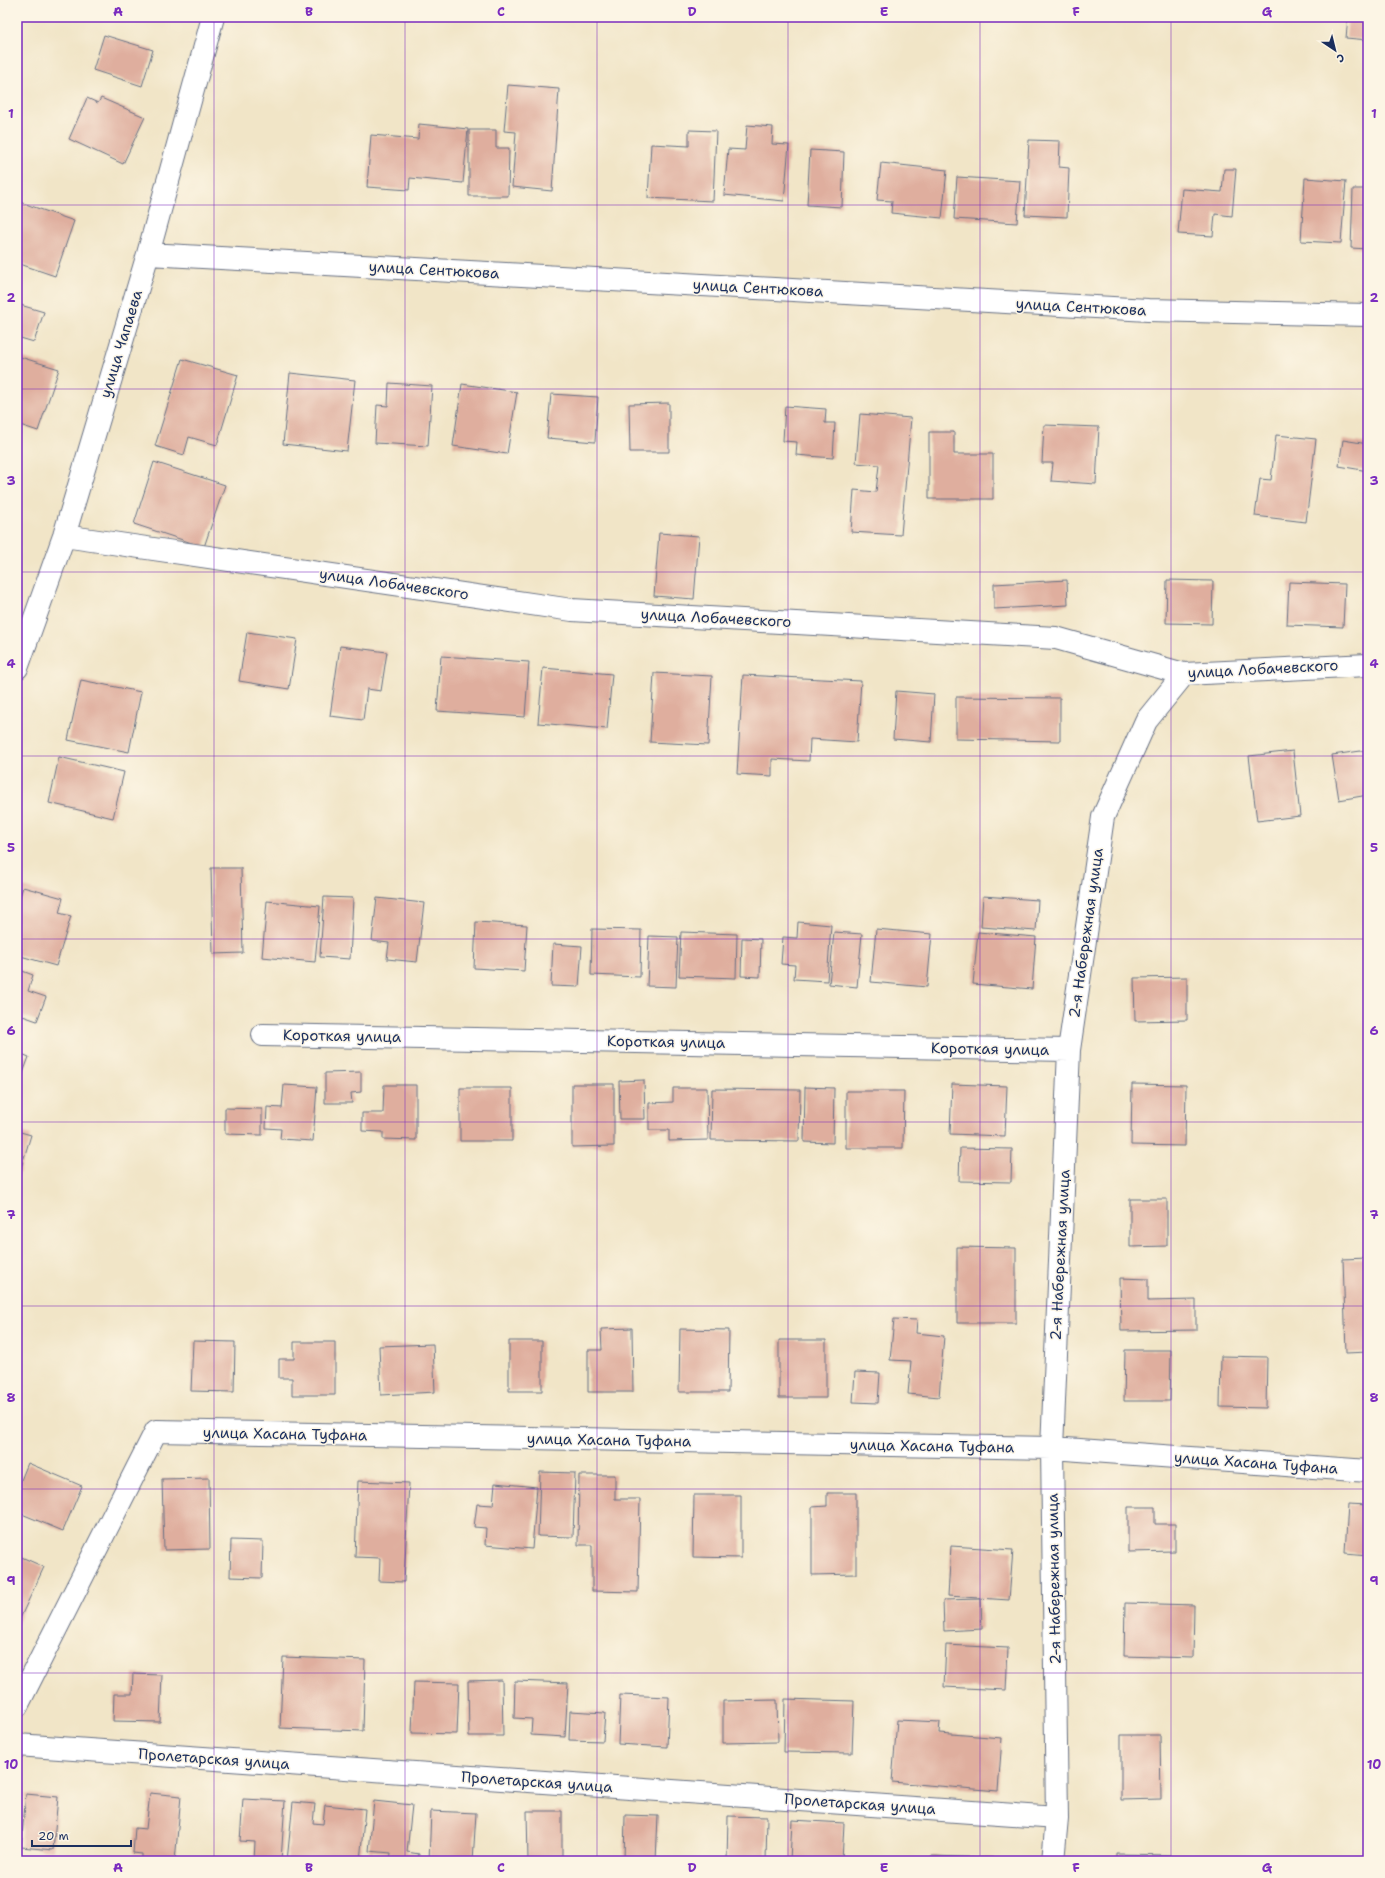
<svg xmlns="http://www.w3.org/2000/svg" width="1385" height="1878" font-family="'Shantell Sans',sans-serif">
	<rect width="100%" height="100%" fill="#fcf5e5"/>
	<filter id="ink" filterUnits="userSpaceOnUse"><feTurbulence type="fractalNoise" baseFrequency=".025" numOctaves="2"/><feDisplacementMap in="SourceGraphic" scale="8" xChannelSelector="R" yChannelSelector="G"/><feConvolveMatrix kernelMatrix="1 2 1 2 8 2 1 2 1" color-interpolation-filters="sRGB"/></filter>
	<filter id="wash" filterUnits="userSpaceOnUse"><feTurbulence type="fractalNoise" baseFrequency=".012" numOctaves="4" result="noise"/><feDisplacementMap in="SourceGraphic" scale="16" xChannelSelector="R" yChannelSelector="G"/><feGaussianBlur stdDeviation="0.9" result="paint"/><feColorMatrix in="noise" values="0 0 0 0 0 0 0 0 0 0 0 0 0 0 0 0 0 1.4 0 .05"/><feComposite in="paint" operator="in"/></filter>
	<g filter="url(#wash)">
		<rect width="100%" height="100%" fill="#f1e5c7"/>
		<g id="blocks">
			<path fill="#dfae9e" d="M1348 17H1368V40L1346 38Z
				M104 35 153 50 142 86 93 70Z
				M508 85 559 89 552 191 512 187 516 132 504 131Z
				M87 98 98 103 101 98 145 117 123 164 69 139Z
				M419 124 468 129 463 183 410 178 409 190 367 187 371 135 418 139Z
				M747 125 773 127 772 144 789 145 784 201 724 195 728 149 745 150Z
				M469 130H496V148H509L508 196H469Z
				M689 130 716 131 713 201 648 198 651 144 689 146Z
				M1029 140 1060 141 1059 167 1069 168 1067 217 1025 215Z
				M810 150 844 152 842 207 807 205Z
				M881 163 947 170 942 218 891 213 892 201 877 200Z
				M1224 169H1236L1232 216 1215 214 1213 236 1178 234 1182 189 1222 192Z
				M957 177 1020 181 1017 223 954 219Z
				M1305 178 1346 181 1341 243 1301 241Z
				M1353 189H1368V249L1351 248Z
				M17 201 74 221 55 276 17 263Z
				M17 304 44 312 34 342 17 337Z
				M17 356 59 369 38 431 17 424Z
				M182 359 238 375 217 445 189 437 184 455 155 446Z
				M290 373 355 380 347 451 283 444Z
				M389 383 432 386 428 446 375 443 377 405 388 406Z
				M462 384 517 392 507 454 453 446Z
				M551 394 598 397 595 442 547 438Z
				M669 403V452H630L629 404Z
				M785 406 826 409 825 423H835L833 458 796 455 797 442 783 441Z
				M860 414 911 418 901 535 851 532 854 490 876 492 879 465 856 463Z
				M1044 425 1099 427 1096 484 1051 481 1053 463H1042Z
				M17 430 21 431 17 440Z
				M929 432H954V454H993V499H929Z
				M1276 435 1316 439 1306 522 1255 516 1260 479 1271 480Z
				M1343 440 1368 444V471L1339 466Z
				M154 462 225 485 204 547 134 524Z
				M1367 481H1368V501L1364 500Z
				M659 533 699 536 694 599 654 596Z
				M1067 580 1068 605 994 609V584Z
				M1167 580 1213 581 1212 624 1166 623Z
				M1289 582 1345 584 1343 627 1287 625Z
				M247 632 297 639 289 689 239 681Z
				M340 646 387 652 381 691 367 689 363 720 330 716Z
				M441 656 529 662 525 717 437 711Z
				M543 668 612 674 607 729 538 723Z
				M654 673 712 676 708 745 650 742Z
				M743 675 861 681 857 742 810 739 809 761 772 759V776L737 774Z
				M81 680 141 692 129 752 68 740Z
				M896 691 934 694 931 742 893 739Z
				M956 697 1060 698V741L956 739Z
				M1368 750V795L1339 800 1332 755Z
				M1293 751 1300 816 1257 821 1249 756Z
				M59 757 124 772 113 818 49 803Z
				M211 868H241L243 953 213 954Z
				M23 887 63 898 59 913 71 916 56 966 17 955V906Z
				M983 896 1038 900 1036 931 981 927Z
				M324 897 353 898 350 959 320 957Z
				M377 898 424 903 417 962 387 959 389 943 372 941Z
				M267 901 320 906 315 962 262 957Z
				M476 922 527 925 524 971 474 968Z
				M798 922 831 925 827 981 794 979 795 965 781 964 783 937 797 938Z
				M592 929 641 930 640 977 591 975Z
				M876 929 932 934 927 987 871 982Z
				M681 932 737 934 736 978 679 976Z
				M834 932 862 934 857 987 829 984Z
				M978 932 1036 937 1032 989 973 984Z
				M649 936 678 937 676 987 647 986Z
				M742 938 761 939 760 977 741 976Z
				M553 944 582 946 579 987 551 986Z
				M17 969 33 975 28 991 46 997 37 1021 17 1014Z
				M1187 977V1020L1135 1021 1134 978Z
				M17 1052 29 1057 17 1089Z
				M361 1072V1092L351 1093 352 1103H325V1073Z
				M644 1080 645 1119H620L619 1081Z
				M572 1084H614V1146L572 1147Z
				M952 1084 1007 1086 1005 1136 950 1134Z
				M1132 1084 1186 1085 1185 1146 1131 1145Z
				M284 1085 317 1087 313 1141 280 1139 281 1129 266 1128 267 1107 282 1108Z
				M384 1085H416V1140L383 1139V1132L362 1131V1113H383Z
				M805 1087 834 1088 833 1143 804 1142Z
				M460 1088H512V1141H460Z
				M673 1088H707L708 1140 669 1141V1130H649V1103L673 1102Z
				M712 1089 800 1090 799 1141 711 1140Z
				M846 1091H904L903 1148H846Z
				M225 1108 262 1109V1135L225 1134Z
				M17 1131 31 1135 17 1181Z
				M960 1148 1012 1149 1011 1182 959 1181Z
				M1130 1199H1167V1246L1130 1247Z
				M957 1247 1016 1248V1323H957Z
				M1368 1258V1352L1346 1353 1343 1259Z
				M1120 1278 1148 1279V1301L1196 1300V1330L1121 1331Z
				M894 1319 917 1320 916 1333 944 1336 939 1397 908 1394 911 1361 890 1360Z
				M632 1328 633 1392H588V1350H602L601 1329Z
				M680 1329 729 1330 728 1392H679Z
				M779 1340H826V1398H779Z
				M193 1341 235 1342 234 1392 191 1391Z
				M509 1341H542V1391H509Z
				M294 1342H335V1395H292V1378H279V1359H294Z
				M433 1344 435 1392 381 1395 379 1346Z
				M1125 1350H1171L1170 1401H1124Z
				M1221 1356 1267 1357 1266 1408 1220 1407Z
				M855 1372 880 1373 878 1403 853 1402Z
				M28 1463 82 1486 63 1531 17 1512V1490Z
				M540 1472 575 1473 573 1537 538 1536Z
				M579 1475H615V1499H640L638 1592 592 1591V1545H578Z
				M209 1478 210 1549 164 1550 162 1479Z
				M358 1481 409 1483 404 1582 379 1581 380 1558 355 1557Z
				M495 1483 537 1487 532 1549 485 1545 486 1528 474 1527 477 1504 493 1505Z
				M827 1493H856V1574L812 1575V1507L827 1506Z
				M694 1495H741V1558L693 1557Z
				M1348 1504 1368 1505V1555L1345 1553Z
				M1128 1507H1155V1524H1175V1551L1128 1552Z
				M231 1540 263 1541 262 1578 230 1577Z
				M951 1546 1013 1550 1009 1600 948 1596Z
				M17 1555 44 1567 17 1625Z
				M981 1599 982 1629 944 1631 943 1600Z
				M1125 1603 1194 1605 1193 1658 1124 1656Z
				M946 1645 1008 1648 1006 1690 944 1687Z
				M283 1657 365 1660 363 1731 280 1728Z
				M133 1674 162 1675 160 1722 113 1721 114 1694H132Z
				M502 1680 503 1736H469L468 1681Z
				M515 1681 568 1683 565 1737 531 1735 532 1719 514 1718Z
				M414 1682 459 1683 457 1734 412 1733Z
				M620 1695 669 1697 667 1747 618 1744Z
				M785 1699 854 1701 852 1753 784 1752Z
				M777 1700 778 1742 723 1743V1701Z
				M570 1711 605 1713 603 1741 569 1740Z
				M897 1720 940 1722 939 1733 1002 1738 998 1791 892 1782Z
				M1121 1735H1160L1161 1799 1121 1800Z
				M150 1793 181 1796 175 1861H142V1854L133 1853 135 1828 146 1829Z
				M26 1794 58 1797 53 1850 21 1847Z
				M243 1799 285 1801 281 1861H254L255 1842 240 1841Z
				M374 1801 412 1805 407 1852 419 1854 418 1861H390L391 1853 369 1851Z
				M293 1802 315 1804 313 1823 323 1824 325 1805 365 1809 360 1861H287Z
				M431 1811 476 1813 473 1861H429Z
				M527 1811H562V1861H528Z
				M625 1815 658 1816 656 1861H624Z
				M728 1816 767 1817 766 1861H727Z
				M792 1820 844 1823 842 1861H790Z
				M1117 1854 1170 1855V1861H1117Z
				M931 1856 995 1858V1861H930Z"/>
		</g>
	</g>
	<g filter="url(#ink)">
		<use href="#blocks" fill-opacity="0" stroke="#666f83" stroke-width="1"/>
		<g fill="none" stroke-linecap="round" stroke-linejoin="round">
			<defs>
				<path id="street" d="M148 254 1148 310 1368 315
					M64 536 572 610 1056 638 1184 674 1368 665
					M17 668 64 536 148 254 213 17
					M263 1035 1069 1050
					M17 1706 156 1431 1052 1448 1368 1471
					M17 1745 1057 1818
					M1053 1861 1057 1818 1052 1448 1069 1050 1103 817 1146 721 1184 674"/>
			</defs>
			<use href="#street" stroke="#666f83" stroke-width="24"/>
			<use href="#street" stroke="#fff" stroke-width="22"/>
		</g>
	</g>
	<path fill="none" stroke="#7b2cbf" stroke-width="1" stroke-opacity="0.55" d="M214 17V1861M405 17V1861M597 17V1861M788 17V1861M980 17V1861M1171 17V1861M17 205H1368M17 389H1368M17 572H1368M17 756H1368M17 939H1368M17 1122H1368M17 1306H1368M17 1489H1368M17 1673H1368"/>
	<g text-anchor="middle" stroke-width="3" stroke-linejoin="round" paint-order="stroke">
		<g font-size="15" fill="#1b2f5e" stroke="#fcf5e5">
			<text transform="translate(434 270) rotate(3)" y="5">улица Сентюкова</text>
			<text transform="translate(758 288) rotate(3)" y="5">улица Сентюкова</text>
			<text transform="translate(1081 307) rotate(3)" y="5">улица Сентюкова</text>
			<text transform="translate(121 344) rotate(-73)" y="5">улица Чапаева</text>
			<text transform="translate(394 584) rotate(8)" y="5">улица Лобачевского</text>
			<text transform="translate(716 618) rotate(3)" y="5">улица Лобачевского</text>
			<text transform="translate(1263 669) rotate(-3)" y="5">улица Лобачевского</text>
			<text transform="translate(1086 933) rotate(-82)" y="5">2-я Набережная улица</text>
			<text transform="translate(342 1036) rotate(1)" y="5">Короткая улица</text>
			<text transform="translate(666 1042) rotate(1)" y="5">Короткая улица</text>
			<text transform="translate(990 1049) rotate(1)" y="5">Короткая улица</text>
			<text transform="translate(1060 1255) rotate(-87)" y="5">2-я Набережная улица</text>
			<text transform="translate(285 1434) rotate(1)" y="5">улица Хасана Туфана</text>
			<text transform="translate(609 1440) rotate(1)" y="5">улица Хасана Туфана</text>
			<text transform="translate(932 1446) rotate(1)" y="5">улица Хасана Туфана</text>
			<text transform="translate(1256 1463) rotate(4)" y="5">улица Хасана Туфана</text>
			<text transform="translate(1054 1579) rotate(-91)" y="5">2-я Набережная улица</text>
			<text transform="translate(214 1759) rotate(4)" y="5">Пролетарская улица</text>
			<text transform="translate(537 1782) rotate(4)" y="5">Пролетарская улица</text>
			<text transform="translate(860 1804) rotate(4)" y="5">Пролетарская улица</text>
		</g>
	</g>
	<rect width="1385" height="1878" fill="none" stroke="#fcf5e5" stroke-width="44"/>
	<g transform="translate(1335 50) rotate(145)" stroke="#fcf5e5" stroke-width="3" paint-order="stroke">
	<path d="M0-3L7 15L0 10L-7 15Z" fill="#1b2f5e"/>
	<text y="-6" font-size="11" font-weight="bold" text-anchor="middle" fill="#1b2f5e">С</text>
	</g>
	<path d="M32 1840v6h99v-6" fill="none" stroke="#1b2f5e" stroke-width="2"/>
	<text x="38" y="1840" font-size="12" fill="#1b2f5e" stroke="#fcf5e5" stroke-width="3" paint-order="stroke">20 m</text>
	<rect x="22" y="22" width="1341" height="1834" fill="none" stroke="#7b2cbf" stroke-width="1.5"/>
	<g font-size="13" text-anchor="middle" font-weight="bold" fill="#7b2cbf">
		<text x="118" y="16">A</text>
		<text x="309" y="16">B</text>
		<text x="501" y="16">C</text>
		<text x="692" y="16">D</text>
		<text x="884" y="16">E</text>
		<text x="1076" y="16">F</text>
		<text x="1267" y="16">G</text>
		<text x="11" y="118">1</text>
		<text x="1374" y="118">1</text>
		<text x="11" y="302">2</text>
		<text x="1374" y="302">2</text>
		<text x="11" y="485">3</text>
		<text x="1374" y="485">3</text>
		<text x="11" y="668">4</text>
		<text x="1374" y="668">4</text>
		<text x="11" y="852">5</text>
		<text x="1374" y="852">5</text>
		<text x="11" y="1035">6</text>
		<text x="1374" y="1035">6</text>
		<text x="11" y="1219">7</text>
		<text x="1374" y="1219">7</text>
		<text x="11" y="1402">8</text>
		<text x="1374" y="1402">8</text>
		<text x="11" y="1585">9</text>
		<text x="1374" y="1585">9</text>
		<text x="11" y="1769">10</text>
		<text x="1374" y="1769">10</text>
		<text x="118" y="1872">A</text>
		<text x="309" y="1872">B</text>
		<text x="501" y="1872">C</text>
		<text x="692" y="1872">D</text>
		<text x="884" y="1872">E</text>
		<text x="1076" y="1872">F</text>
		<text x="1267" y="1872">G</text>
	</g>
</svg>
